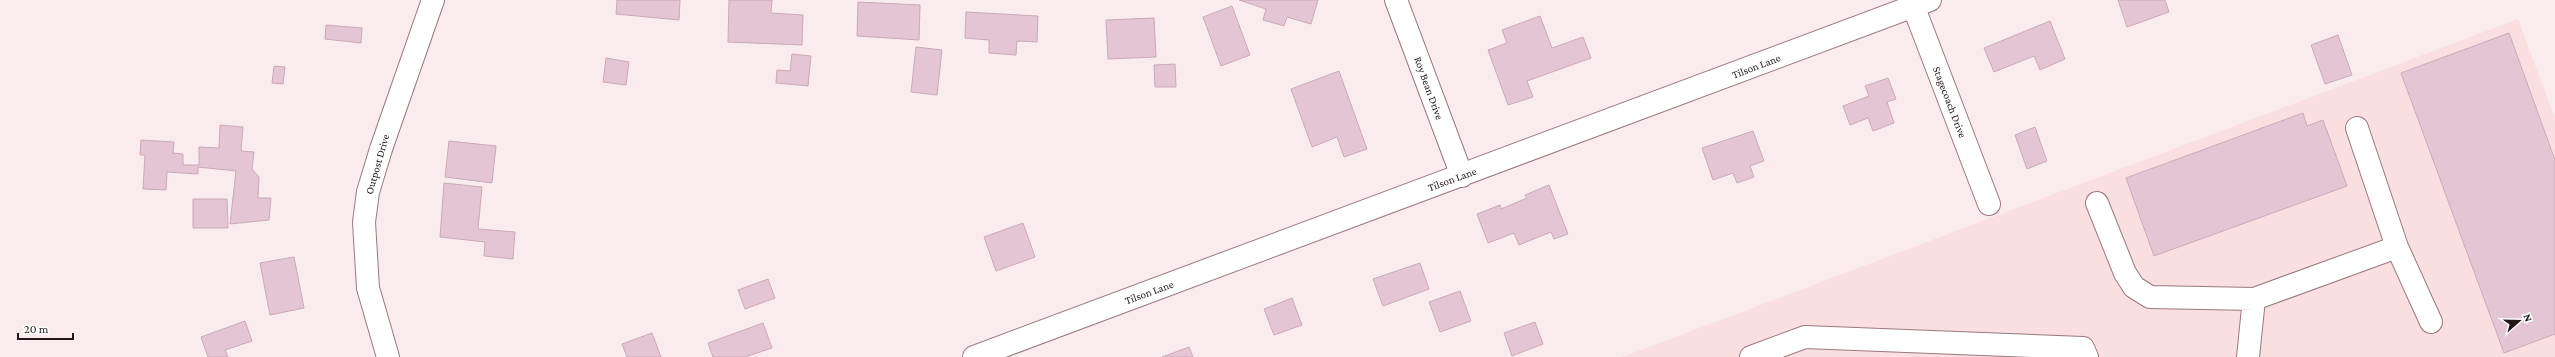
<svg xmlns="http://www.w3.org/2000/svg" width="2555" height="357" font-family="'Crimson Pro',serif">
	<rect width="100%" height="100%" fill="#faecee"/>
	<path fill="#fadfe2" d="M2518 19 2555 118V357H1622Z"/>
	<path fill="#e4c5d3" stroke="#c9aab8" d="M617 0H680L679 20 616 14Z
		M729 0H772L771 13 803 15 802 45 728 42Z
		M1239 0H1318L1311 24 1287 17 1284 26 1263 20 1266 9Z
		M2118 0H2165L2169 12 2127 27Z
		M858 2 920 5 919 40 857 36Z
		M1232 6 1250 55 1221 66 1203 17Z
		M966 12 1038 16 1037 42 1017 41 1016 55 989 53V40L965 38Z
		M1540 16 1552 48 1583 37 1591 58 1527 81 1533 97 1508 105 1488 50 1507 43 1502 30Z
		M1154 18 1156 57 1108 59 1106 20Z
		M2050 21 2065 59 2040 70 2034 56 1994 72 1984 48Z
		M326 25 362 28 361 43 325 39Z
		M2509 33 2555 160V334L2504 353 2401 73Z
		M2338 35 2352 75 2325 84 2311 45Z
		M916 47 942 50 937 95 911 92Z
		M792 54 811 56 808 86 776 83 777 70 790 71Z
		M606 58 629 62 626 85 603 82Z
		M1175 64 1176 87H1155L1154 65Z
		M274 66 285 67 283 84 272 83Z
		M1339 71 1367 149 1344 157 1337 137 1312 147 1291 89Z
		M1888 78 1896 99 1887 102 1894 123 1873 131 1868 118 1850 125 1843 106 1869 96 1865 86Z
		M2303 113 2307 126 2323 120 2347 186 2154 256 2126 178Z
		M220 125 243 127 241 151 254 152 252 169 259 177 258 198H271L269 220 230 224 236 171 198 167V174L167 172 166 190 143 189 145 155H140L141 140 174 142 173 153 183 154V165H199V147L219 148Z
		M2035 127 2047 161 2027 169 2015 135Z
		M1753 131 1764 161 1750 166 1754 177 1737 183 1733 173 1713 180 1702 148Z
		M449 141 496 146 492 183 445 177Z
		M444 183 482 187 478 229 515 232 513 259 484 256 485 242 440 237Z
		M1549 185 1568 234 1554 239 1551 232 1519 245 1514 233 1488 243 1477 214 1500 205 1501 209 1527 198 1525 195Z
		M193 199H227L228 228H193Z
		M1023 223 1035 257 996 271 984 237Z
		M294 257 304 308 270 315 260 263Z
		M1420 263 1429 289 1383 306 1373 279Z
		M768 279 775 298 745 309 738 290Z
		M1460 291 1471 321 1440 332 1429 302Z
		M1292 298 1302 325 1274 335 1264 309Z
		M245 321 252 341 225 350 228 357H208L201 337Z
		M1535 322 1543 344 1512 356 1504 333Z
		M763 323 772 348 745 357H713L708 343Z
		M652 333 661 357H627L622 344Z
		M1189 347 1193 357H1162Z"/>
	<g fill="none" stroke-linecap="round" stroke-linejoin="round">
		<defs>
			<path id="minor" d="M1396 0 1462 176
				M1911 0 1989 204
				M2097 203 2125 273 2134 287 2150 297 2254 299
				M2397 247 2431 322
				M388 357 368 288 364 222 368 192 381 149 433 0
				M974 357 1930 0
				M1751 357 1805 337 2083 348 2087 357
				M2248 357 2254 299 2397 247 2357 128"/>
		</defs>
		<use href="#minor" stroke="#99797e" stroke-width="24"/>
		<use href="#minor" stroke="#fff" stroke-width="22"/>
	</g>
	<g text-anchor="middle" stroke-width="3.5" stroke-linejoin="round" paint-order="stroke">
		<g font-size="11" fill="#231719" stroke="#fdfdfd">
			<text transform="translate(1756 66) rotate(-21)" y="4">Tilson Lane</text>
			<text transform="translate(1429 88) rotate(70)" y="4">Roy Bean Drive</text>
			<text transform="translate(1950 102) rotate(69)" y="4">Stagecoach Drive</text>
			<text transform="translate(377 164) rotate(-74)" y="4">Outpost Drive</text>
			<text transform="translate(1452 179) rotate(-20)" y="4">Tilson Lane</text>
			<text transform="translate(1149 292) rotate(-20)" y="4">Tilson Lane</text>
		</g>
	</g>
	<g transform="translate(2519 321) rotate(70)" stroke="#fdfdfd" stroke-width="3" paint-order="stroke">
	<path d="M0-3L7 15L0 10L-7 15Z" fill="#231719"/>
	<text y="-6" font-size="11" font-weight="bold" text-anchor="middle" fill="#231719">N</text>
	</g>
	<path d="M18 333v6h55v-6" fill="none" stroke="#231719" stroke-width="2"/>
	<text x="24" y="333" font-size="12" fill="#231719" stroke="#fdfdfd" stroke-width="3" paint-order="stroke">20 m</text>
</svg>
